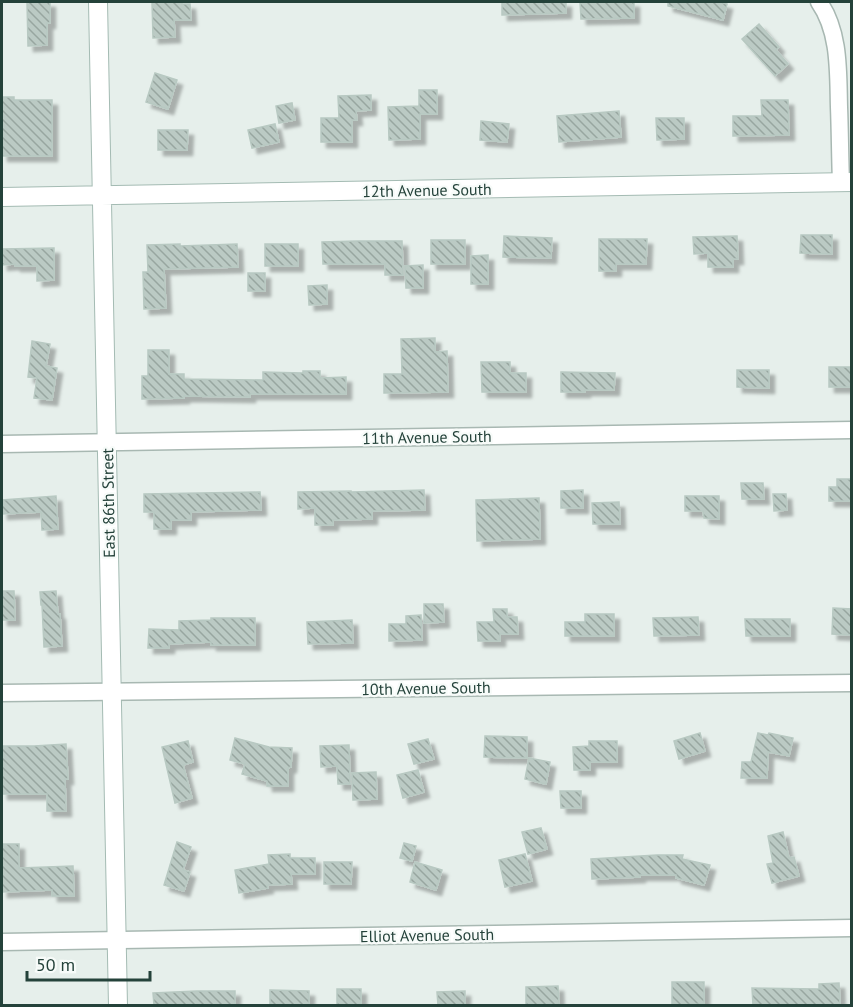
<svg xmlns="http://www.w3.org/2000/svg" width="853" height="1007" font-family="'PT Sans',sans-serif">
	<defs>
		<pattern id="building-back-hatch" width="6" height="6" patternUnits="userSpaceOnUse" patternTransform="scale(1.5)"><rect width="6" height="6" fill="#bbcac4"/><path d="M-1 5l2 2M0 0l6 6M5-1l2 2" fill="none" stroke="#98a6a0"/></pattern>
		<filter id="shadow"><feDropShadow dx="5.5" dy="5.5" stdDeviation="1.5" flood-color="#0004"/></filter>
	</defs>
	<rect width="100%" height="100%" fill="#e6efeb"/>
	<path fill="url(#building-back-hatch)" stroke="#b8c9c2" stroke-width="1.5" filter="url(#shadow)" d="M27 2H50V23H47V45L28 46Z
		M152 2H182V4H190L191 20H174L175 37 153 38Z
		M502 2H566V13L502 15Z
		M580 2H634V18L581 19Z
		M668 2H719L727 4 723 20 668 6Z
		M759 24 779 47 776 50 788 64 775 76 742 39Z
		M155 73 177 80 168 109 146 102Z
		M419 90H437V114H420V139L389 140 388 107 419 106Z
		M371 95V110L356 111 357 120H352V142H321V118H339L338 96Z
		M2 97H14V100H52V156H2Z
		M761 100H788L789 135 733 136V116H762Z
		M292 103 295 120 279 123 276 106Z
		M619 111 621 137 559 142 557 116Z
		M656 118H684V139L657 140Z
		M481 121 509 124 507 142 480 140Z
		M275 124 279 142 252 148 248 130Z
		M158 130H188L187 150H158Z
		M801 235H832V254L800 253Z
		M504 236 552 238 551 258 503 257Z
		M737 236 738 259H733V267H708V253L694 254 693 237Z
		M599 239H647L646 264H616V271H599Z
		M431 240H465V264H431Z
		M357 241H402L403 275H385V264H323L322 242Z
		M180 244V246L237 244 238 267 164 269 166 308 144 309 143 272H148L147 245Z
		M265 244H298V266H265Z
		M54 248V280L37 281V266H15V264L2 265V249Z
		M488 255V284H471V256Z
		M423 265V288H406L405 266Z
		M248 273H265V291H248Z
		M327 285V304L309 305 308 286Z
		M435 338V352L447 351 448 392 384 393V374H402L401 339Z
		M32 341 50 344 46 366 57 368 52 400 34 398 37 378 28 377Z
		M148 350H169V374H184V379L263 380V372L303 373V371H320V378L346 377V394H250V397L184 396V398L142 399V376H148Z
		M481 362H510V373H526V392H482Z
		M829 367H852V387H829Z
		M737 370H769V388L737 387Z
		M561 372 615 373 614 390H585V392H561Z
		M837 479H852V501H829V487H837Z
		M741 483H763L764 499H742Z
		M424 490 425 510 372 511V519L333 520V525H315V508L298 509V492L351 491V492Z
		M583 490V508H561V491Z
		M260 492 261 510 191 512V520H171V529H154V512H144V494Z
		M773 494H786L787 510 774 511Z
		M56 496 58 529 42 530 41 512 2 514V500Z
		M685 496H719V519L704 518 703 511H685Z
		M539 498 540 539 477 541 476 500Z
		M619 502 620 524H593L592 503Z
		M2 591H14L15 620H2Z
		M56 591 58 614H60L62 646 44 647 42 605H41L40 592Z
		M424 604H443L444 622 424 623Z
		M833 608 852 609V635L832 634Z
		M493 609H507V617H517L518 634H500V641H478L477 622H494Z
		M585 614H614V636H565V622H585Z
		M421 615 422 640 389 641V624H406V616Z
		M698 617 699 635 654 636 653 618Z
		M211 618H255V645H211V642L169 644V648H148L149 629 179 630V621L211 620Z
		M745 619H790V636H746Z
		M352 620 353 643 308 644 307 622Z
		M700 733 705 751 679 759 674 741Z
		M758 733 768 735 769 733 793 738 789 756 768 752 767 778H741L742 762H751Z
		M485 736 527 737V758L484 757Z
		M235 738 269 747 292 748 291 767 288 768V786H267V781L242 774 245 764 230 760Z
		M428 739 434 759 414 764 408 744Z
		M188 741 193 762 183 765 192 798 175 803 162 747Z
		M589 741H617V762H590V770H574L573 747 589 746Z
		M66 744 68 779H65L66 811H47V794H2V746H34Z
		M349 745 350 784H338L337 766 321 767 320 746Z
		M529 758 550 762 546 784 525 779Z
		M418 770 424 792 403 798 397 775Z
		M376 772 377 799 353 800 352 773Z
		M560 791H581V808H561Z
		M541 828 547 849 528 854 522 832Z
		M783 832 789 858 794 857 799 876 772 883 767 864 773 863 768 836Z
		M177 842 191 847 183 870 190 872 184 891 164 885Z
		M404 843 416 846 412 861 400 858Z
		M2 844H19V868L73 866 74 896H52V890L2 892Z
		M290 854V858H315V874H291L292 884 267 885 268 888 239 893 235 870 269 864 268 855Z
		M525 854 532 881 505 887 499 860Z
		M657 855H683L682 859 710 865 704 885 676 878V875H640V877L592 879 591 859Z
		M324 862H352L351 884H324Z
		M415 862 442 870 436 890 410 882Z
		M672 982H704V1004L672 1005Z
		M839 983 840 1005H753L752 988 819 989V984Z
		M558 986 559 1005H526V987Z
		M337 989H361V1005H337Z
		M270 990 309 991V1005H270Z
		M197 991H235V1005H154L153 993Z
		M465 991V1005H438L437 992Z"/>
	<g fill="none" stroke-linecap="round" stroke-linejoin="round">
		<defs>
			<path id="street" d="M819 2C840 32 838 72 839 107 840 132 840 157 841 182
				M2 444 852 430
				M2 693 852 683
				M2 942 852 928"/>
			<path id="secondary" d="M98 2 118 1006
				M2 197 852 182"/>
		</defs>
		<use href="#street" stroke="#a8b8b2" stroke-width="19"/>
		<use href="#secondary" stroke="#a4bbb3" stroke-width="20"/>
		<use href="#street" stroke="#fff" stroke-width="16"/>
		<use href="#secondary" stroke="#fff" stroke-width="18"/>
	</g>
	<g text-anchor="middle" stroke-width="4.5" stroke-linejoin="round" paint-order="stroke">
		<g font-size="16" fill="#24423a" stroke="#f7fbf9">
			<text transform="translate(427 190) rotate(-1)" y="6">12th Avenue South</text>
			<text transform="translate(427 437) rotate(-1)" y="6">11th Avenue South</text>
			<text transform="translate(108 503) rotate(-91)" y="6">East 86th Street</text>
			<text transform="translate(426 688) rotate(-1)" y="6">10th Avenue South</text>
			<text transform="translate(427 935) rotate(-1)" y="6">Elliot Avenue South</text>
		</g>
	</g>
	<rect width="853" height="1007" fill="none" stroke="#24423a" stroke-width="6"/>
	<path d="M27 971v9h123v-9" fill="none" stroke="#24423a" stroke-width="3"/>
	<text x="36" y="971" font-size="18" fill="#24423a" stroke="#f7fbf9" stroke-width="4.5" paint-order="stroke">50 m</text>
</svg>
